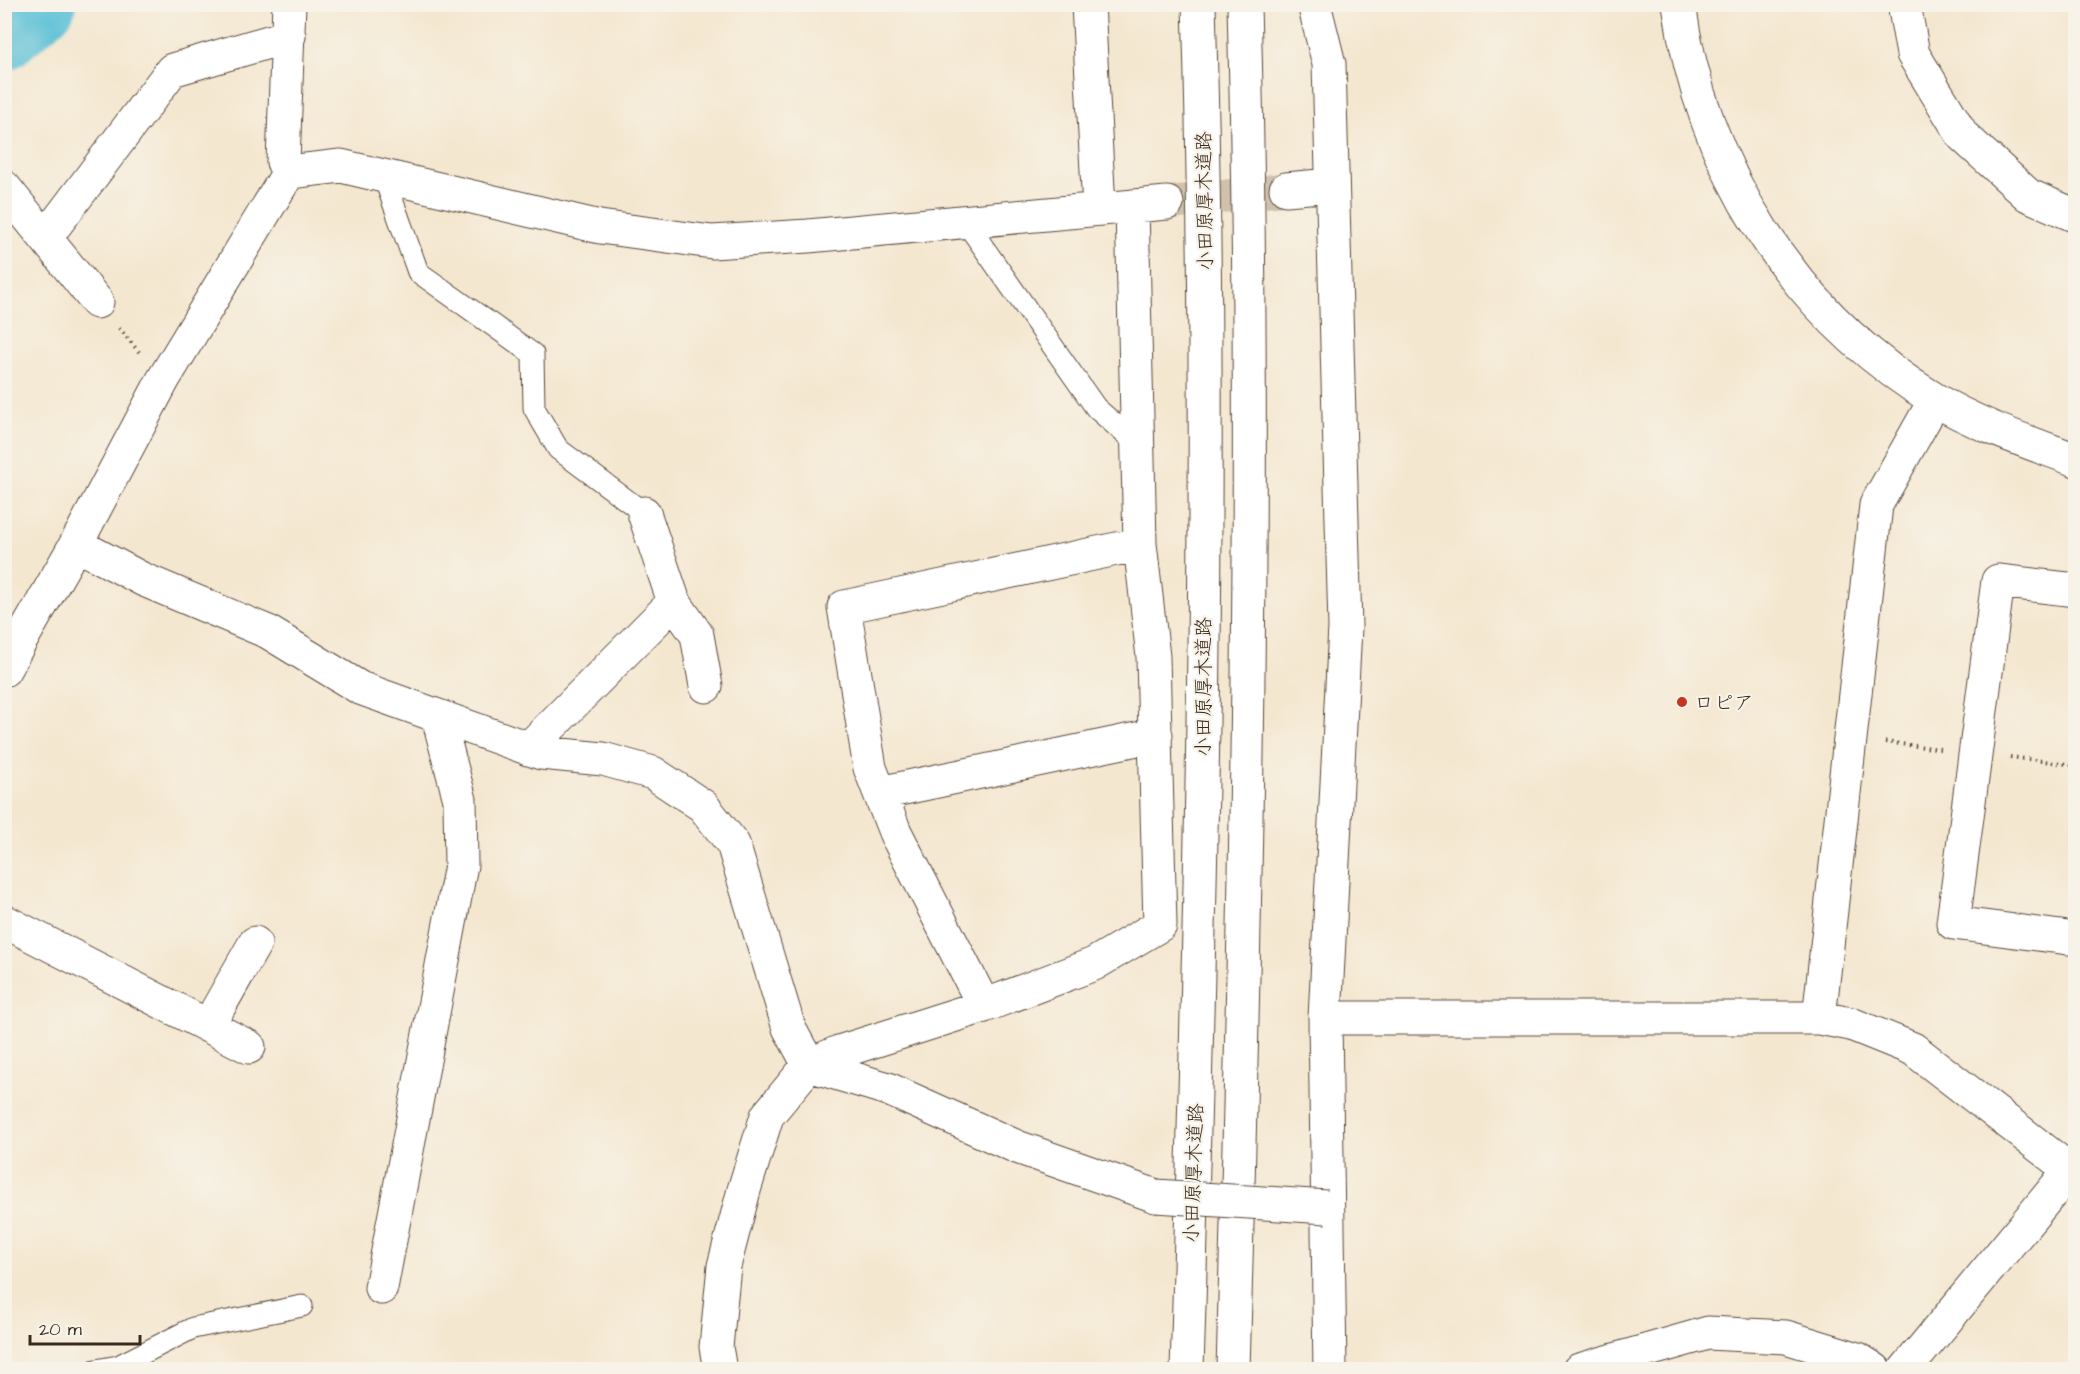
<svg xmlns="http://www.w3.org/2000/svg" width="2080" height="1374" font-family="'Architects Daughter','Klee One',sans-serif">
	<rect width="100%" height="100%" fill="#f7f3e8"/>
	<filter id="ink" filterUnits="userSpaceOnUse"><feTurbulence type="fractalNoise" baseFrequency=".0167" numOctaves="2"/><feDisplacementMap in="SourceGraphic" scale="12" xChannelSelector="R" yChannelSelector="G"/><feConvolveMatrix kernelMatrix="1 2 1 2 8 2 1 2 1" color-interpolation-filters="sRGB"/></filter>
	<filter id="wash" filterUnits="userSpaceOnUse"><feTurbulence type="fractalNoise" baseFrequency=".008" numOctaves="4" result="noise"/><feDisplacementMap in="SourceGraphic" scale="24" xChannelSelector="R" yChannelSelector="G"/><feGaussianBlur stdDeviation="1.35" result="paint"/><feColorMatrix in="noise" values="0 0 0 0 0 0 0 0 0 0 0 0 0 0 0 0 0 1.4 0 .05"/><feComposite in="paint" operator="in"/></filter>
	<g filter="url(#wash)">
		<rect width="100%" height="100%" fill="#f4e7d0"/>
		<g fill="none" stroke-linecap="round" stroke-linejoin="round">
			<path stroke="#59c0d6" stroke-width="66" d="M4 37 43 4"/>
		</g>
	</g>
	<g filter="url(#ink)">
		<g fill="none" stroke-linecap="round" stroke-linejoin="round">
			<path stroke="#cfc1ac" stroke-width="33" stroke-dasharray="33 16" stroke-linecap="butt" d="M1167 203 1286 189"/>
			<defs>
				<path id="service" d="M384 177 418 272 533 354 534 408 558 449 644 513
					M965 221 1096 408 1137 444
					M96 1370 118 1366 193 1328 302 1306"/>
				<path id="minor" d="M1088 4 1099 208
					M1314 4 1329 64 1345 627 1325 1018 1330 1370
					M1904 4 1913 54 1963 136 2028 195 2076 216
					M289 172 341 166 600 227 712 242 808 236 1167 203
					M289 172 283 162 289 4
					M4 187 97 302
					M1286 189 1331 185
					M46 237 172 70 289 36
					M76 544 142 579 268 632 360 688 541 753 603 759 653 773 703 806 733 844 789 1028 809 1065 888 1089 1017 1147 1156 1196
					M2076 590 1998 581 1953 923 2076 939
					M674 602 697 635 706 686
					M4 670 76 544 163 380 289 172
					M528 749 674 602 644 513
					M880 793 1156 735
					M4 921 249 1047
					M984 1006 895 832 870 768 844 607 1140 544
					M1325 1018H1819L1851 1024 1913 1049 2070 1170
					M1819 1018 1876 505 1935 400
					M208 1026 255 943
					M381 1288 461 865 460 800 438 717
					M720 1370 716 1347 724 1266 744 1190 767 1116 809 1065 839 1052 984 1006 1094 964 1160 925 1153 657 1140 544 1132 206
					M1579 1370 1708 1333 1786 1337 1858 1359 1875 1370
					M1905 1370 2076 1163"/>
				<path id="tertiary" d="M1679 4C1701 166 1793 314 1934 399 1977 425 2028 442 2076 460"/>
				<path id="trunk" d="M1187 1370C1201 915 1213 459 1199 4
					M1233 1370C1246 915 1256 459 1244 4"/>
			</defs>
			<use href="#service" stroke="#574639" stroke-width="23"/>
			<use href="#minor" stroke="#574639" stroke-width="35"/>
			<use href="#tertiary" stroke="#574639" stroke-width="35"/>
			<use href="#trunk" stroke="#574639" stroke-width="35"/>
			<path stroke="#574639" stroke-width="4" stroke-dasharray="1.5 4.5" stroke-linecap="butt" d="M119 328 139 352
				M1885 742 1940 749
				M2010 757 2076 765"/>
			<use href="#service" stroke="#fff" stroke-width="21"/>
			<use href="#minor" stroke="#fff" stroke-width="33"/>
			<use href="#tertiary" stroke="#fff" stroke-width="33"/>
			<use href="#trunk" stroke="#fff" stroke-width="33"/>
			<defs>
				<path id="minor-bridge" d="M1156 1196 1327 1207"/>
			</defs>
			<use href="#minor-bridge" stroke="#574639" stroke-width="35" stroke-linecap="butt"/>
			<use href="#minor-bridge" stroke="#fff" stroke-width="33"/>
		</g>
	</g>
	<circle fill="#c8321e" stroke="#f7f3e8" stroke-width="2" cx="1682" cy="702" r="6"/>
	<g text-anchor="middle" stroke-width="4.5" stroke-linejoin="round" paint-order="stroke">
		<g font-size="20" fill="#3b2a1e" stroke="#f7f3e8">
			<text transform="translate(1204 201) rotate(-91)" y="7">小田原厚木道路</text>
			<text transform="translate(1203 687) rotate(-90)" y="7">小田原厚木道路</text>
			<text transform="translate(1193 1173) rotate(-88)" y="7">小田原厚木道路</text>
		</g>
		<g font-size="20" fill="#3b2a1e" stroke="#f7f3e8" text-anchor="start">
			<text x="1694" y="709">ロピア</text>
		</g>
	</g>
	<rect width="2080" height="1374" fill="none" stroke="#f7f3e8" stroke-width="24"/>
	<path d="M30 1335v9h110v-9" fill="none" stroke="#3b2a1e" stroke-width="3"/>
	<text x="39" y="1335" font-size="18" fill="#3b2a1e" stroke="#f7f3e8" stroke-width="4.5" paint-order="stroke">20 m</text>
</svg>
